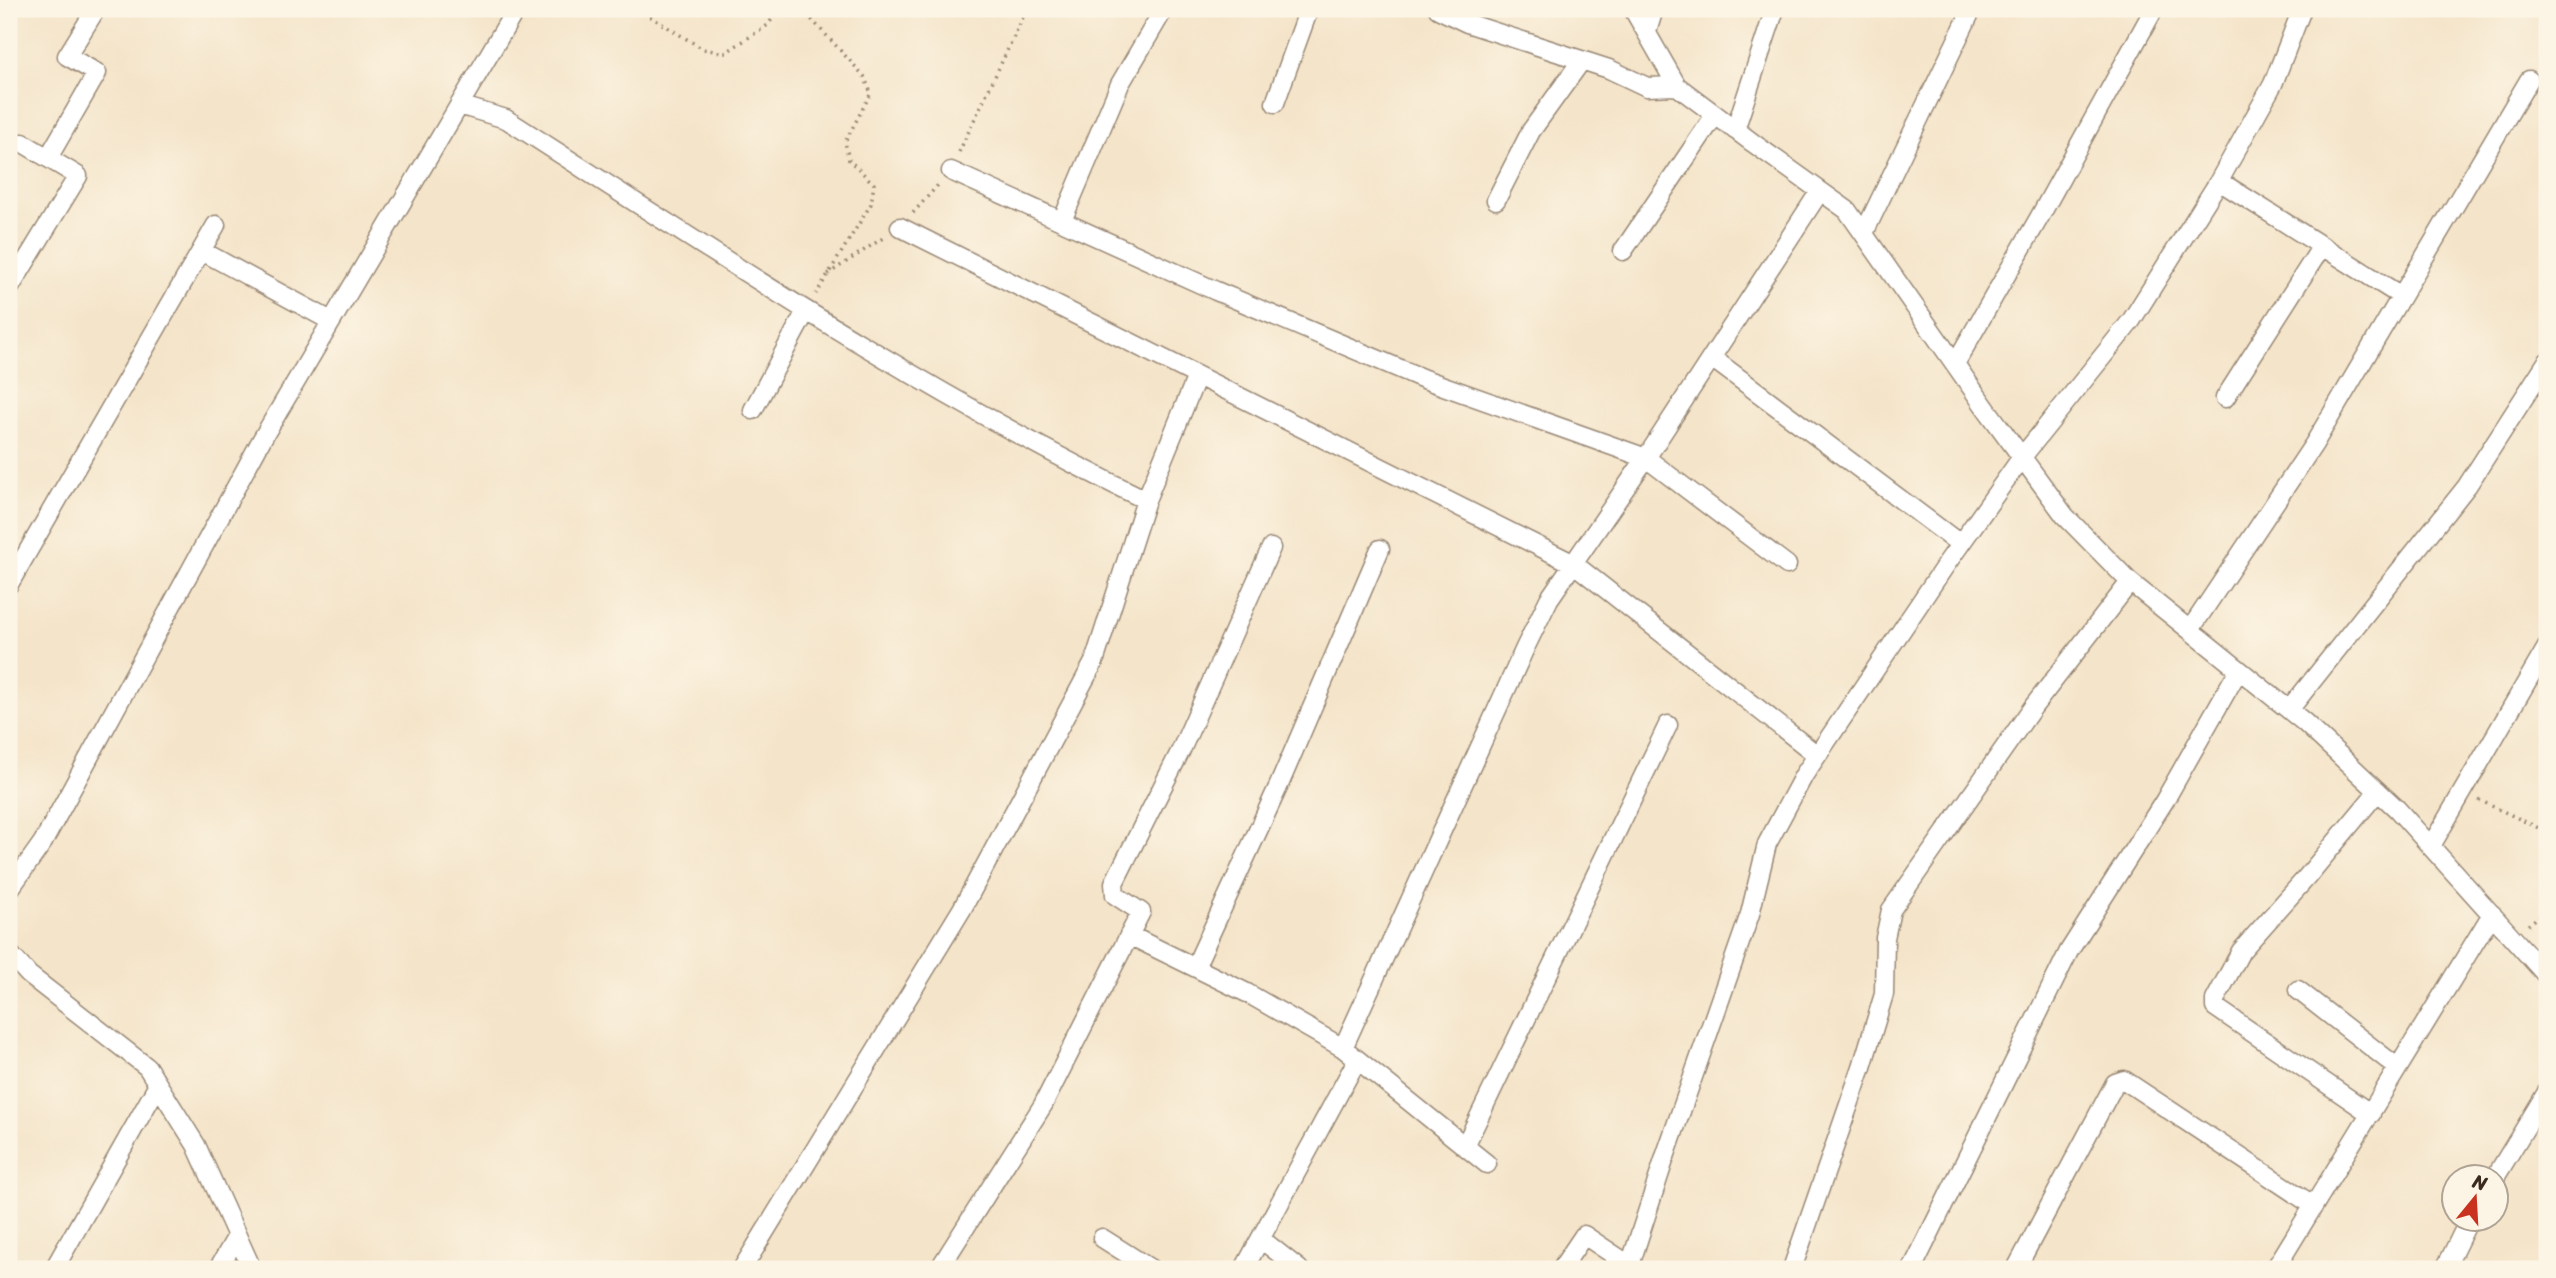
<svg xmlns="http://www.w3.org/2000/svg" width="2556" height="1278" font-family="Sriracha,sans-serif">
	<rect width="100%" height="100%" fill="#fcf5e5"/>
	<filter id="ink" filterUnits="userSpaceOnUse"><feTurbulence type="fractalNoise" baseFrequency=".0143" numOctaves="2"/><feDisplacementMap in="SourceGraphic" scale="14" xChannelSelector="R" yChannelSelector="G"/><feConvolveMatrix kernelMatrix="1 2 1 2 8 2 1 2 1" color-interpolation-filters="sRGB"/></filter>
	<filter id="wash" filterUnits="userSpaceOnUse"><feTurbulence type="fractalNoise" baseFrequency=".00686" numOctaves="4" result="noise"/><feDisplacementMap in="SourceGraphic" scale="28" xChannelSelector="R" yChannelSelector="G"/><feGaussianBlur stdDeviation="1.57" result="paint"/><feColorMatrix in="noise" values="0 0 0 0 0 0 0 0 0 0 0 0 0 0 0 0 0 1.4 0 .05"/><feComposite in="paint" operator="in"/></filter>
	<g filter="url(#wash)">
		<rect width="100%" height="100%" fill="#f4e4c9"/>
	</g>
	<g filter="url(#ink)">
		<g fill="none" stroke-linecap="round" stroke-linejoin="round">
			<defs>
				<path id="lane" d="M1608 1269 1613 1254"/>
				<path id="street" d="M1438 9 1467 23 1609 69 1647 87 1677 86
					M1633 9 1677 86 1753 143 1847 210 1985 407 2065 516 2130 582 2304 722 2397 809 2547 976
					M1647 32 1654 9
					M1275 103 1309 9
					M459 105 506 119C715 253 922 392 1146 500
					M1735 130 1775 9
					M48 158 97 73 67 56 96 9
					M951 171 1216 291 1424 379 1646 458 1787 565
					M2219 181 2401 296
					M1496 200 1531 131 1582 60
					M1062 221 1120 84 1164 9
					M900 227 1574 564 1817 755
					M1864 233 1972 9
					M202 251 331 321
					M1623 251 1715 115
					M9 289 78 176 23 143
					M1712 358 1960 544
					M1955 364 2039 218 2154 9
					M2225 398 2322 246
					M753 410 806 311
					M9 584 216 225
					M2190 630 2314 444 2529 80
					M2289 710 2467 486 2547 362
					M2431 846 2547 647
					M9 890 43 842 262 439 516 9
					M1129 935 1247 993 1343 1048 1487 1164
					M9 953 29 975 147 1067 196 1145 252 1269
					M1195 967 1279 785 1380 549
					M2298 990 2398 1068
					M1343 1048 1525 648 1549 599 1646 458 1820 191
					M2371 1114 2215 1007V1000L2241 951 2306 878 2378 791
					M1465 1146 1668 725
					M2496 1176 2547 1092
					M1102 1238 1151 1269
					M1261 1239 1299 1269
					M1630 1265 1666 1154 1750 914 1767 844 1804 775 1947 563 2022 457 2131 321 2219 181 2273 84 2302 9
					M54 1269 158 1085
					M218 1269 237 1236
					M742 1269 962 909 1094 662 1146 500 1197 376
					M939 1269 1043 1105 1141 912 1115 895 1114 883 1181 750 1271 548
					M1244 1269 1357 1060
					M1561 1269 1584 1235 1635 1269
					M1792 1269 1862 1067 1884 994 1885 938 1891 910 2033 707 2130 582
					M1912 1269 2069 951 2165 800 2238 671
					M2016 1269 2115 1083 2124 1080 2314 1206
					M2275 1269 2492 914
					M2445 1269 2470 1218"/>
			</defs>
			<use href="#lane" stroke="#988774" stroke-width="12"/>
			<use href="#street" stroke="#988774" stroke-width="21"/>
			<path stroke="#988774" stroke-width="3.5" stroke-dasharray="2 5" stroke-linecap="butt" d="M638 9 703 49 725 53 768 25 779 9
				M802 9 864 76 871 93 845 142 849 160 874 184 871 204 816 294
				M959 152 1027 9
				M913 213 938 185
				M828 274 886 236
				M2479 800 2547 832
				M2528 925 2547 910"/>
			<use href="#lane" stroke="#fff" stroke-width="9"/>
			<use href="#street" stroke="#fff" stroke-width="18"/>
		</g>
	</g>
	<rect width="2556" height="1278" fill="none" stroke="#fcf5e5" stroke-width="35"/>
	<g transform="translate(2475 1198) rotate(18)"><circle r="33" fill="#fcf5e5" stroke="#afa495" stroke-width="2"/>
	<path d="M0-5L12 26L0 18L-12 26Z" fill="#c8321e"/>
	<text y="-10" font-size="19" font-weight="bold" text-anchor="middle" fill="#3b2a1e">N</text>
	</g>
</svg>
